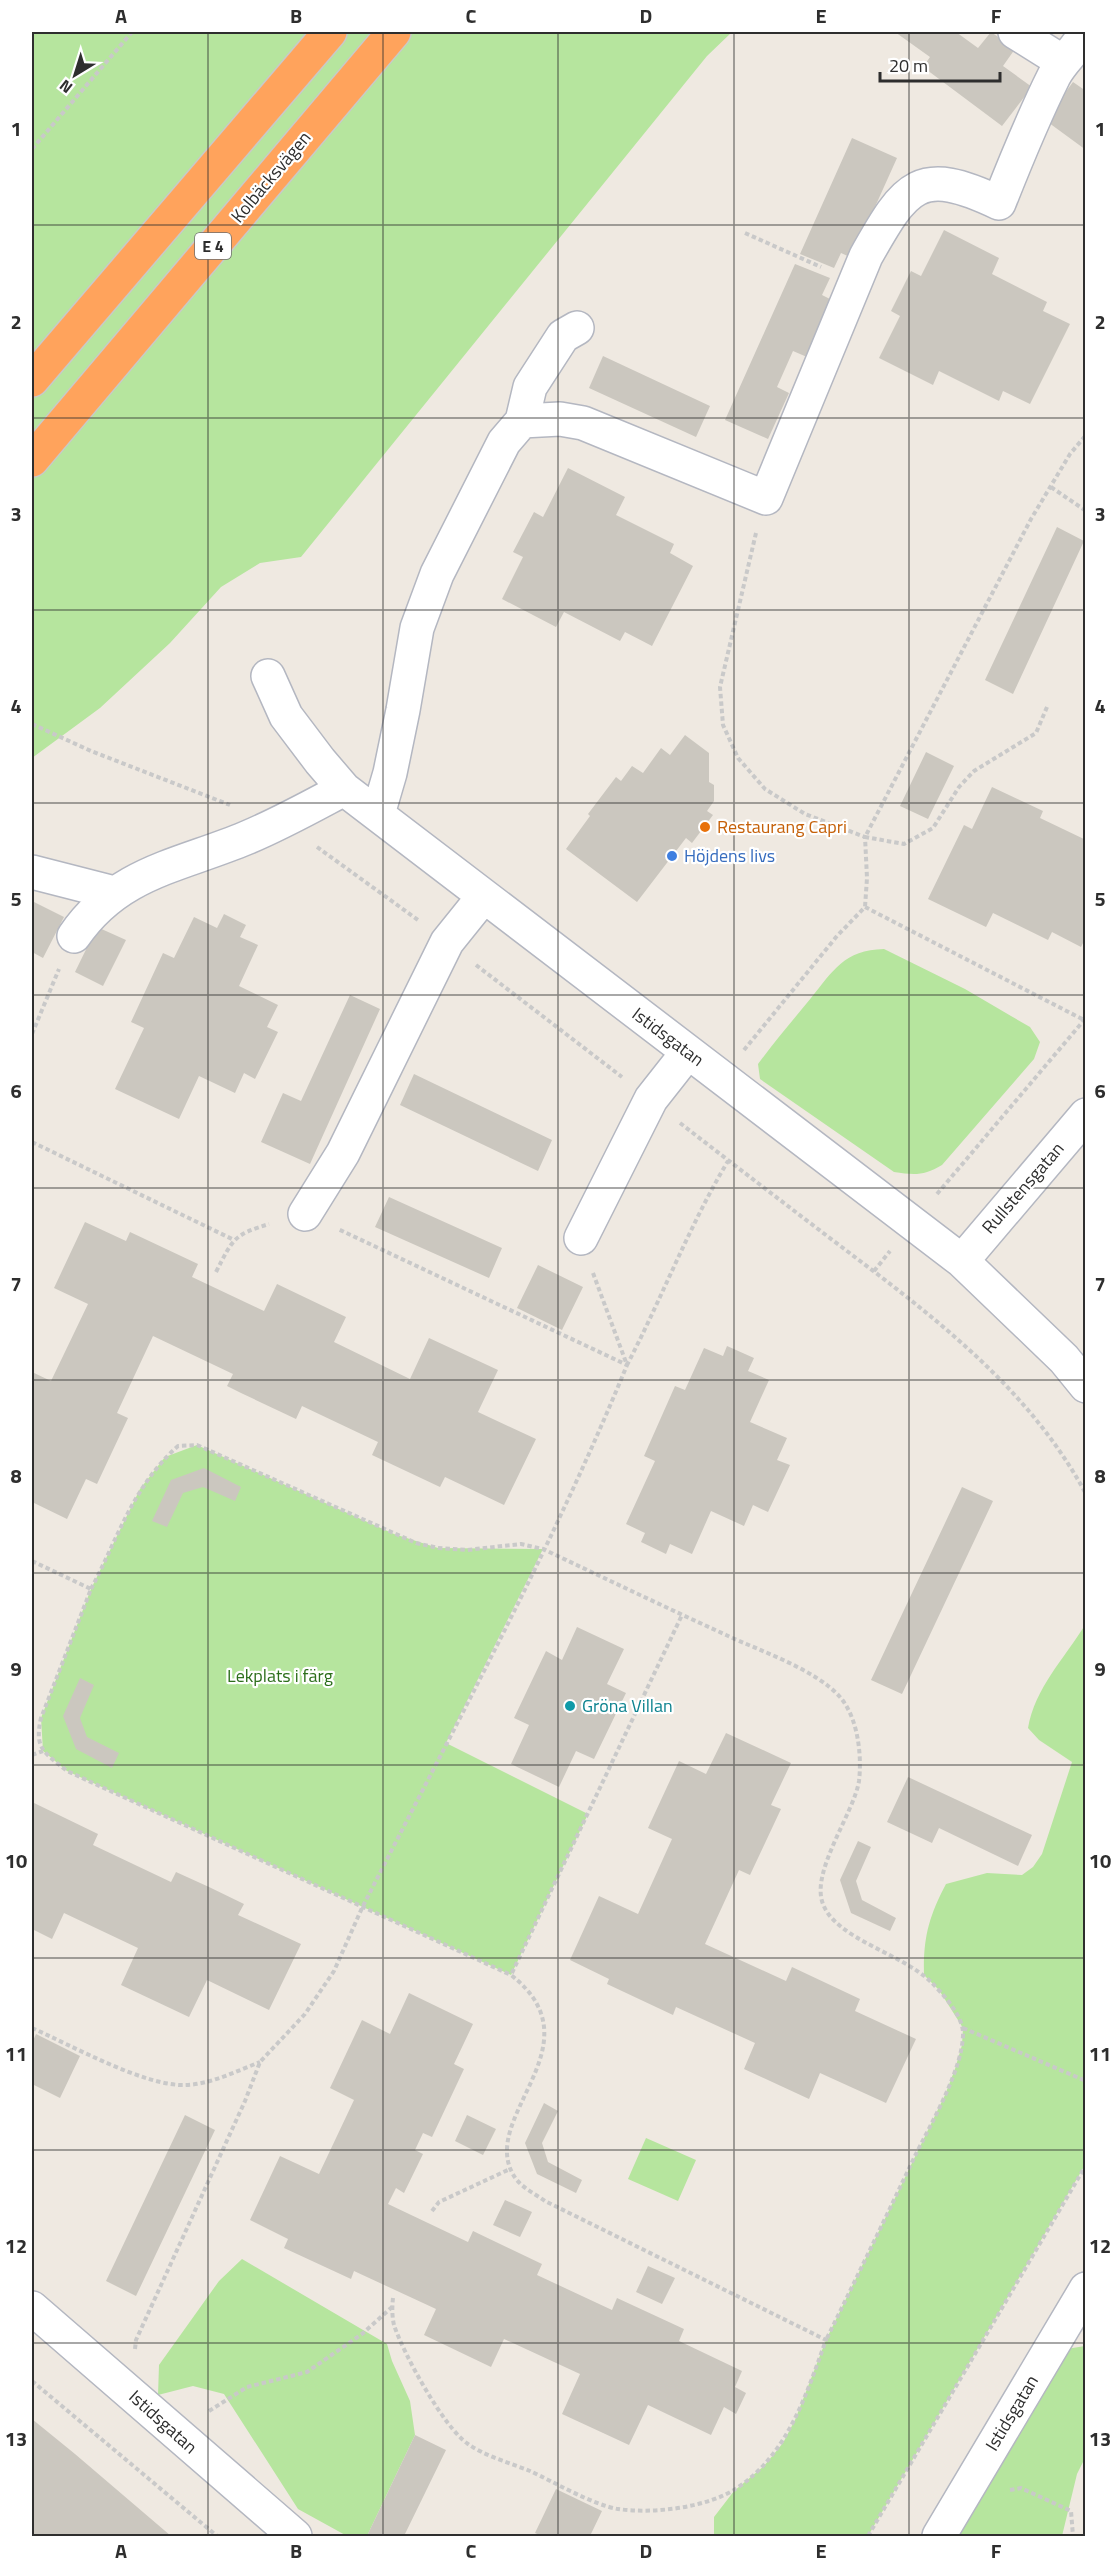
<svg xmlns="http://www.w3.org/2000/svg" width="1117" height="2568" font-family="'Titillium Web',sans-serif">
	<rect width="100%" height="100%" fill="#efe9e1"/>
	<path fill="#b6e59e" d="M32 32H732L707 56 301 557 260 563 221 587 170 643 100 708 32 758Z
		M884 949 965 989 1011 1016 1030 1027 1040 1042 1034 1059 942 1165C924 1176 914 1175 894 1172L760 1079 758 1064C775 1041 793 1020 811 998 833 971 844 950 884 949Z
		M197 1445 394 1534 438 1548 543 1549 446 1743 588 1814 511 1975 67 1771 43 1751 41 1718 91 1589 140 1489 165 1457Z
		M1085 1625V2165L868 2536H714V2517L734 2491 764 2466 783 2443 795 2420 826 2340 945 2095 955 2069 962 2045 963 2028 939 1990 924 1975C923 1938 929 1916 946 1884L987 1873 1022 1875 1033 1867 1042 1854 1072 1762 1039 1740 1028 1728C1035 1688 1064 1659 1085 1625Z
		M646 2138 696 2160 678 2201 628 2179Z
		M242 2259 387 2344 392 2361 410 2401 415 2435 367 2536H347L298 2509 224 2394 193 2386 158 2395 159 2365 219 2281Z
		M1085 2346V2458L1077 2474 1062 2536H939L1048 2352Z"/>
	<path fill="#cbc7bf" d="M895 32H956L978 48 991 32 1015 49 1003 66 1032 87 1002 126 923 67 930 57Z
		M1073 82 1086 91V150L1045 120Z
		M852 138 897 158 852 258 841 253 834 268 800 254Z
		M944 230 999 258 992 274 1047 302 1043 311 1070 324 1030 404 1003 391 999 401 939 371 933 385 879 358 900 316 891 311 911 271 921 276Z
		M795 264 830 278 822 295 832 300 807 357 793 351 777 387 789 393 768 439 725 420Z
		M603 356 710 406 696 437 589 388Z
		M568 468 625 497 616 515 674 544 670 553 693 566 652 646 625 632 620 641 564 612 556 627 502 599 523 557 513 552 534 512 543 517Z
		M1057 527 1084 541 1013 694 985 680Z
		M685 735 709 753V782L714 785V801L707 811 713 815 692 843 686 838 637 902 566 849 590 816 588 814 616 777 621 781 632 766 643 773 661 748 670 755Z
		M926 752 954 766 928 819 900 806Z
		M992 787 1043 811 1040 818 1086 840V937L1081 947 1052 932 1048 940 993 913 986 927 928 899 964 825 972 829Z
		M32 901 64 917 43 958 32 952Z
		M224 914 246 925 240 937 258 945 239 986 278 1005 267 1027 278 1032 255 1079 244 1073 235 1093 199 1076 179 1119 115 1089 144 1028 131 1022 163 953 174 958 194 917 217 928Z
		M97 927 126 940 103 986 75 972Z
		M350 995 380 1009 310 1164 261 1142 283 1093 301 1101Z
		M414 1074 552 1140 538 1171 400 1105Z
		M389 1197 502 1248 489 1278 375 1227Z
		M85 1222 126 1241 130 1232 198 1264 192 1277 264 1311 277 1284 346 1317 334 1342 410 1379 429 1338 498 1370 478 1412 536 1439 504 1505 445 1477 440 1487 372 1455 378 1442 302 1406 296 1419 241 1393 227 1386 233 1374 153 1336 117 1413 128 1418 97 1484 86 1479 67 1519 32 1502V1372L51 1381 88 1304 54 1288Z
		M538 1265 583 1287 562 1330 517 1308Z
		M727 1346 754 1358 748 1371 769 1380 750 1422 787 1438 777 1460 790 1465 768 1512 753 1505 744 1526 711 1511 692 1554 670 1544 666 1554 641 1542 645 1533 626 1524 655 1461 644 1456 675 1386 685 1390 704 1348 723 1356Z
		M204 1468 241 1487 235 1501 203 1487 183 1493 167 1527 152 1521 171 1480Z
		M962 1487 993 1501 902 1694 871 1680Z
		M577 1627 624 1649 607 1684 626 1693 594 1759 576 1751 559 1787 511 1764 529 1725 514 1718 546 1651 562 1660Z
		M80 1678 94 1685 80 1718 87 1737 119 1753 112 1768 76 1749 63 1716Z
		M726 1733 791 1763 771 1805 781 1809 750 1875 739 1870 705 1944 786 1981 792 1967 860 1999 855 2011 916 2039 886 2103 820 2073 809 2099 744 2069 755 2043 676 2007 673 2015 607 1984 609 1979 570 1960 599 1896 638 1914 672 1839 648 1828 679 1761 706 1774Z
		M908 1777 1032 1835 1018 1866 939 1828 932 1843 887 1822Z
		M32 1802 98 1834 93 1845 171 1882 176 1872 209 1887 244 1904 238 1915 301 1944 269 2010 207 1980 189 2017 121 1985 138 1948 64 1913 52 1939 32 1929Z
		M858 1841 871 1847 856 1881 862 1900 896 1918 890 1931 851 1913 840 1880Z
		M409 1993 473 2024 454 2064 464 2069 432 2137 423 2133 415 2150 423 2154 404 2193 396 2188 388 2204 468 2242 473 2231 542 2264 537 2275 612 2310 617 2298 684 2329 679 2341 742 2371 735 2387 746 2393 736 2414 724 2407 711 2435 648 2405 629 2445 562 2414 580 2374 504 2339 491 2367 424 2335 436 2309 354 2271 351 2279 284 2248 288 2239 250 2220 280 2156 319 2174 354 2100 330 2088 362 2020 390 2034Z
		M36 2034 80 2056 60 2098 32 2084V2043Z
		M544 2103 558 2111 542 2143 548 2162 582 2180 576 2193 537 2174 525 2143Z
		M185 2115 215 2130 136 2296 106 2281Z
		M467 2115 496 2129 483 2155 455 2141Z
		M505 2200 532 2212 520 2237 493 2225Z
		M648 2266 675 2278 662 2304 636 2292Z
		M32 2419 75 2454 171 2536H35L32 2533Z
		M415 2435 446 2450 404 2536H367Z
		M556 2489 602 2511 590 2536H542L535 2533Z"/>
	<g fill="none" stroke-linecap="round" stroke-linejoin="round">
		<defs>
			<path id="minor" d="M1015 32 1063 62
				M522 421 560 419 583 423 766 498 866 256C906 185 919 165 999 203 1016 160 1033 118 1054 76 1063 59 1078 49 1085 32
				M268 676 286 716 320 761 344 789 962 1261 1064 1359 1086 1386
				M378 814 390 773 403 710 417 628 437 574 504 442 522 421 530 387 563 336 577 328
				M32 872 114 893
				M74 936C118 872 179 866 246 838 280 824 312 806 344 789
				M305 1214 343 1153 447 942 484 896
				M581 1238 651 1099 688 1052
				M962 1261 1086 1115
				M32 2308 295 2536
				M939 2536 1086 2289"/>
			<path id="highway" d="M32 380 330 32
				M32 460 394 32"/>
		</defs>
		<use href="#minor" stroke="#b4b7c1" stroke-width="36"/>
		<use href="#highway" stroke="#c9c9c9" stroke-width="36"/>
		<path stroke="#c9c9c9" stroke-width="4" stroke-dasharray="4.5 3" stroke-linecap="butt" d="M32 149 132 32
			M745 233 821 267
			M1051 487 1086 511
			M756 533 720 687 723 725 738 758 765 789 805 814 865 837 867 878 865 907
			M1047 707 1036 733 974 771 959 787 933 828 904 844 865 837 1031 519 1070 454 1086 435
			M32 724 91 751 230 805
			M317 847 418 920
			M476 965 622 1077
			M32 1034 59 969
			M744 1050 837 936 865 907 1084 1020
			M680 1123C733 1164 785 1204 839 1245 933 1316 1029 1388 1086 1494
			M32 1142 232 1239
			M937 1194 1085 1019
			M874 1271 890 1251
			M216 1272C233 1239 233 1235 269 1224
			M593 1273 627 1365C662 1298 689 1226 728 1161
			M32 1561 91 1589 41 1718C34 1749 44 1752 67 1771L511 1975
			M91 1589C118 1538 133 1486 178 1446L197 1445 416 1543 438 1548 467 1550 521 1544 543 1549C604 1578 665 1607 726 1635 760 1651 815 1669 840 1697 858 1718 862 1755 859 1781 854 1813 810 1872 823 1904 836 1939 903 1954 931 1982 943 1994 962 2015 963 2032 964 2068 930 2125 914 2158 885 2219 856 2279 826 2340
			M32 1755 43 1751
			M32 2028C71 2045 145 2087 186 2085 211 2084 237 2071 260 2062
			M963 2028 1086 2081
			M432 2211 439 2202 510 2169
			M393 2298C392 2307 392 2317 394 2325 403 2353 444 2428 468 2444 485 2456 510 2463 530 2471 554 2482 593 2505 618 2509 652 2514 707 2508 737 2488 788 2454 806 2395 826 2340L545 2201C535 2194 523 2188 516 2179 473 2119 602 2046 511 1975L682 1615
			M135 2349 136 2340 245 2101 260 2062 305 2014 334 1971 362 1908C453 1729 551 1551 627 1365L338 1229
			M32 2381 217 2536
			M209 2411 247 2387 307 2372 362 2334 392 2307
			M1010 2490 1021 2488 1071 2511 1073 2536
			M868 2536 1086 2165"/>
		<use href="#minor" stroke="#fff" stroke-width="33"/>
		<use href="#highway" stroke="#ffa35c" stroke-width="33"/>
	</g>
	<path fill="none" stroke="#2e2e2e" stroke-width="1.5" stroke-opacity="0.55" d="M208 32V2536M383 32V2536M558 32V2536M734 32V2536M909 32V2536M32 225H1086M32 418H1086M32 610H1086M32 803H1086M32 995H1086M32 1188H1086M32 1380H1086M32 1573H1086M32 1765H1086M32 1958H1086M32 2150H1086M32 2343H1086"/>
	<circle fill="#e8710a" stroke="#fff" stroke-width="2" cx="705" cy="827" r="6"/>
	<circle fill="#3f7fe0" stroke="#fff" stroke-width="2" cx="672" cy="856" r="6"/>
	<circle fill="#0f9aa8" stroke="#fff" stroke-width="2" cx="570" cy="1706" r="6"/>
	<g text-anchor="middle" stroke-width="4.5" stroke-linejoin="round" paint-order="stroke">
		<rect fill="#fff" stroke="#6d6d6d" stroke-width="1.5" x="195" y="233" width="36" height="26" rx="4.5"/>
		<g font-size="16" font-weight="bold" fill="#2e2e2e">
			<text x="213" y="252">E 4</text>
		</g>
		<g font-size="18" fill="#2e2e2e" stroke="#fff">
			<text transform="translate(271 177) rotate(-50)" y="6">Kolbäcksvägen</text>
			<text transform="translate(668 1037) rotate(37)" y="6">Istidsgatan</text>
			<text transform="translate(1023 1188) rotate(-49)" y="6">Rullstensgatan</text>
			<text transform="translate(1012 2413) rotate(-59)" y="6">Istidsgatan</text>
			<text transform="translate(163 2422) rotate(42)" y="6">Istidsgatan</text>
		</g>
		<g font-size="18" fill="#c56008" stroke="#fff" text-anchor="start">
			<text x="717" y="833">Restaurang Capri</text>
		</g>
		<g font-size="18" fill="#366cbe" stroke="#fff" text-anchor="start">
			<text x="684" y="862">Höjdens livs</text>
		</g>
		<g font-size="18" fill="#2c6e1b" stroke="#fff">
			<text x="280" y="1682">Lekplats i färg</text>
		</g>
		<g font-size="18" fill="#0d838f" stroke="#fff" text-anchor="start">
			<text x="582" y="1712">Gröna Villan</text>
		</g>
	</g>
	<rect width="1117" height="2568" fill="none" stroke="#ffffff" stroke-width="66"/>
	<g transform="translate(75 75) rotate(218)" stroke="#ffffff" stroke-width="4.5" paint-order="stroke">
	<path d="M0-4.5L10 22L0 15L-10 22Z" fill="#2e2e2e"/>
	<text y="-9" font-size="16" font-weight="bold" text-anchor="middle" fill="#2e2e2e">N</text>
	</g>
	<path d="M880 72v9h120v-9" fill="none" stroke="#2e2e2e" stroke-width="3"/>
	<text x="889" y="72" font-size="18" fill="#2e2e2e" stroke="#ffffff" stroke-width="4.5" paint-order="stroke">20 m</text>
	<rect x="33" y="33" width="1051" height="2502" fill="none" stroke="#2e2e2e" stroke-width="2"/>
	<g font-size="20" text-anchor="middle" font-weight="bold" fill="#2e2e2e">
		<text x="121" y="23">A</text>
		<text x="296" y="23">B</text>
		<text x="471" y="23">C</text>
		<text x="646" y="23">D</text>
		<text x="821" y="23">E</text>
		<text x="996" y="23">F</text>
		<text x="16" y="136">1</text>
		<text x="1100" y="136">1</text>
		<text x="16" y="329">2</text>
		<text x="1100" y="329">2</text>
		<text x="16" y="521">3</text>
		<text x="1100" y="521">3</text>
		<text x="16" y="713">4</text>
		<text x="1100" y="713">4</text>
		<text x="16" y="906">5</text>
		<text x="1100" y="906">5</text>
		<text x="16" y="1098">6</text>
		<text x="1100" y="1098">6</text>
		<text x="16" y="1291">7</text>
		<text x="1100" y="1291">7</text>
		<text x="16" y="1483">8</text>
		<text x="1100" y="1483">8</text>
		<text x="16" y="1676">9</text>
		<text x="1100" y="1676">9</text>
		<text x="16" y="1868">10</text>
		<text x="1100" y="1868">10</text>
		<text x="16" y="2061">11</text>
		<text x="1100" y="2061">11</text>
		<text x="16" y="2253">12</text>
		<text x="1100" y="2253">12</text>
		<text x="16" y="2446">13</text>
		<text x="1100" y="2446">13</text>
		<text x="121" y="2558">A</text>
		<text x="296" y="2558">B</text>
		<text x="471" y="2558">C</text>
		<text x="646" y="2558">D</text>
		<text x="821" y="2558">E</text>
		<text x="996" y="2558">F</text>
	</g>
</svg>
